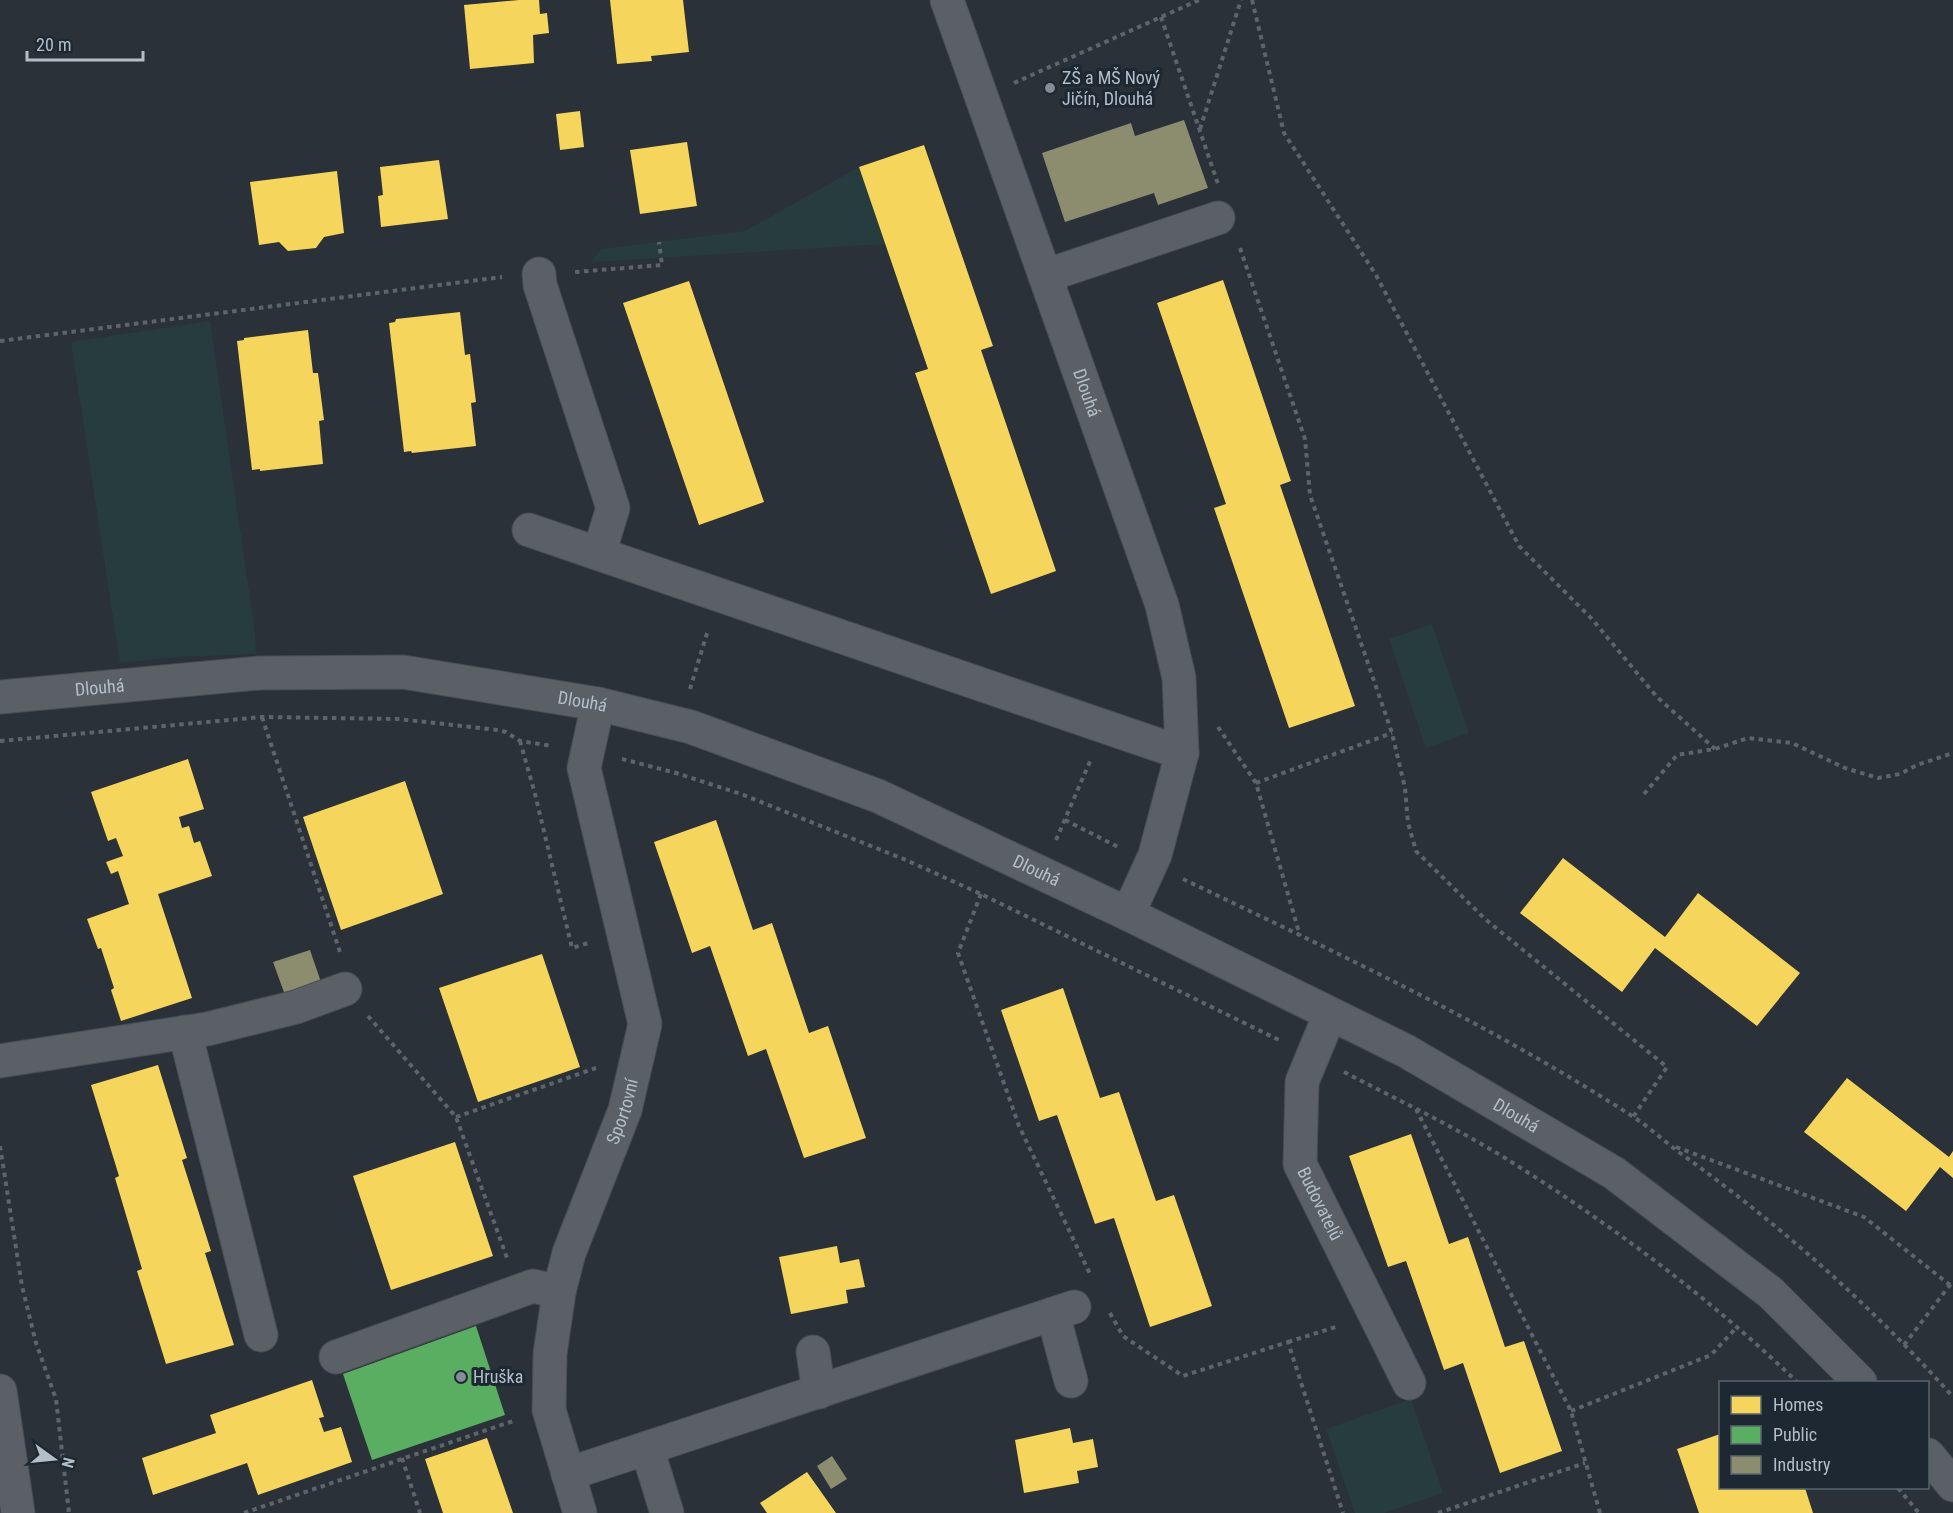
<svg xmlns="http://www.w3.org/2000/svg" width="1953" height="1513" font-family="'Roboto Condensed',sans-serif">
	<rect width="100%" height="100%" fill="#2a3138"/>
	<path fill="#273c3e" d="M859 167 886 244 591 262 601 249 745 231Z
		M210 321 255 633 256 654 175 657 120 663 71 342Z
		M1432 624 1469 733 1426 748 1389 639Z
		M1411 1399 1443 1493 1384 1513H1355L1326 1429Z"/>
	<path fill="#f6d55c" d="M519 0H539L540 14 547 13 549 33 533 35 534 63 470 69 464 5Z
		M610 0H683L689 52 651 56 652 61 617 64Z
		M580 111 584 147 560 150 556 114Z
		M687 142 697 206 640 214 630 150Z
		M924 145 993 346 981 350 1056 571 991 594 915 373 928 369 859 167Z
		M439 160 448 219 381 227 378 196 383 195 380 167Z
		M337 171 344 233 324 237 316 248 288 251 279 242 259 245 250 182Z
		M1223 280 1291 481 1280 485 1355 706 1289 728 1214 508 1226 504 1157 303Z
		M689 281 764 502 699 525 623 303Z
		M460 312 465 355 470 354 476 402 471 403 476 446 412 453 411 451 404 452 389 323 395 322 396 319Z
		M308 330 313 373H318L324 420 319 421 323 464 260 471V469L252 470 237 341 244 340V338Z
		M188 759 204 809 179 817 182 828 189 826 194 843 200 841 212 876 158 894 192 998 121 1021 111 990 114 988 101 948 98 949 87 919 129 904 118 871 111 874 106 862 123 856 116 838 108 841 91 792Z
		M405 781 443 894 341 930 303 817Z
		M716 820 753 930 772 923 809 1033 828 1026 866 1138 804 1158 766 1049 748 1056 710 946 692 953 654 842Z
		M1563 858 1665 937 1698 893 1800 973 1757 1026 1655 948 1622 992 1520 913Z
		M542 954 580 1067 478 1102 439 988Z
		M1063 988 1100 1098 1119 1092 1156 1201 1174 1195 1212 1306 1150 1327 1114 1218 1095 1224 1057 1115 1039 1121 1001 1010Z
		M158 1065 187 1158 182 1160 211 1251 205 1253 234 1345 166 1364 137 1271 142 1269 115 1178 119 1176 91 1085Z
		M1847 1078 1949 1157 1953 1151V1178L1940 1167 1906 1211 1804 1132Z
		M1411 1134 1449 1244 1468 1237 1505 1347 1524 1341 1562 1451 1500 1473 1463 1363 1444 1370 1406 1261 1388 1267 1349 1156Z
		M455 1142 493 1256 391 1290 353 1176Z
		M837 1246 840 1263 859 1259 865 1287 846 1290 848 1303 791 1314 779 1257Z
		M312 1380 324 1417 319 1418 324 1432 341 1427 352 1462 258 1495 247 1463 153 1495 142 1458 216 1433 210 1415Z
		M1070 1428 1073 1443 1093 1439 1098 1467 1077 1471 1079 1483 1024 1493 1015 1440Z
		M1720 1434V1488H1805L1813 1513H1699L1677 1449Z
		M487 1438 513 1513H443L425 1459Z
		M807 1472 836 1513H767L760 1503Z"/>
	<path fill="#5aae61" d="M476 1326 505 1415 372 1460 343 1374Z"/>
	<path fill="#8c8c6e" d="M1184 120 1208 188 1158 205 1154 193 1065 222 1042 153 1131 123 1135 136Z
		M310 950 321 982 285 995 273 962Z
		M832 1456 847 1479 831 1489 817 1466Z"/>
	<g fill="none" stroke-linecap="round" stroke-linejoin="round">
		<defs>
			<g id="minor">
				<path id="s1" d="M947 0 1162 605 1179 678 1182 753 1155 855 1128 914"/>
				<path d="M539 274 540 285 613 508 599 553"/>
				<path d="M1045 276 1218 218"/>
				<path d="M529 530 1182 753"/>
				<path id="s2" d="M0 697 259 673 403 672 598 704 691 727 878 796 1128 914 1406 1051 1614 1173 1771 1293 1860 1382"/>
				<path id="s3" d="M1330 1014 1302 1082 1300 1164 1409 1383"/>
				<path d="M185 1032 261 1335"/>
				<path d="M0 1061 207 1029 296 1007 345 989"/>
				<path d="M1053 1314 1071 1381"/>
				<path d="M813 1352 819 1392"/>
				<path d="M336 1357 533 1286 559 1292"/>
				<path d="M0 1391 18 1513"/>
				<path d="M647 1448 667 1513"/>
				<path d="M1928 1455 1953 1485"/>
				<path d="M568 1474 1074 1307"/>
				<path id="s4" d="M580 1513 549 1410 550 1354 559 1292 569 1253 625 1110 645 1024 584 768 598 704"/>
			</g>
		</defs>
		<use href="#minor" stroke="#484d53" stroke-width="35"/>
		<path stroke="#5d646a" stroke-width="4" stroke-dasharray="4.5 4.5" stroke-linecap="butt" d="M1252 0 1284 133 1376 275 1519 546 1592 619 1657 697 1715 749
			M1161 17 1218 184
			M1014 83 1199 0
			M1200 129 1241 0
			M1240 248 1305 439 1310 495 1392 733 1405 788 1408 823 1416 851 1485 919 1667 1067 1633 1117
			M575 272 662 265 659 242
			M0 341 502 277
			M690 689 708 630
			M262 717 340 952
			M1218 727 1256 783 1300 936
			M0 741 262 717 398 719 498 730 506 732 520 741 552 746
			M520 741 535 794 572 948 588 943
			M622 759 676 773 741 794 906 860 981 894 1281 1041
			M1256 783 1392 733
			M1644 794 1677 755 1715 749 1748 738 1792 743 1845 768 1878 778 1900 774 1917 765 1953 753
			M1065 820 1120 848
			M1056 840 1091 759
			M1183 879C1335 952 1490 1024 1632 1116 1649 1127 1664 1141 1680 1153 1779 1224 1872 1306 1953 1397
			M981 894 958 953 1019 1126 1090 1274
			M368 1016 456 1117 507 1258
			M1344 1072C1398 1100 1453 1126 1505 1158 1609 1223 1709 1297 1797 1382
			M1416 1109 1571 1411 1600 1513
			M456 1117 596 1068
			M0 1146 22 1286 36 1343 56 1399 69 1513
			M1676 1147 1864 1217 1950 1285
			M1110 1313 1123 1336 1183 1376 1288 1342 1343 1513
			M1288 1342 1339 1326
			M1904 1345 1953 1281
			M1571 1411 1711 1355 1736 1328
			M402 1458 420 1513
			M1898 1488 1919 1513
			M244 1513 516 1420
			M1438 1513 1585 1463"/>
		<use href="#minor" stroke="#5a6066" stroke-width="33"/>
	</g>
	<g fill="#848d96" stroke="#1d2833" stroke-width="2">
		<circle cx="1050" cy="88" r="6"/>
		<circle cx="461" cy="1377" r="6"/>
	</g>
	<g text-anchor="middle" stroke-width="6" stroke-linejoin="round" paint-order="stroke">
		<g font-size="18" fill="#b4bec9" stroke="#1d2833" text-anchor="start">
			<text x="1062" y="84">ZŠ a MŠ Nový<tspan x="1062" dy="21">Jičín, Dlouhá</tspan></text>
			<text x="473" y="1383">Hruška</text>
		</g>
		<g font-size="18" fill="#b4bec9" stroke="#1d2833">
			<text dy="6" stroke="none"><textPath href="#s1" startOffset="417">Dlouhá</textPath></text>
			<text dy="6" stroke="none"><textPath href="#s2" startOffset="100">Dlouhá</textPath></text>
			<text dy="6" stroke="none"><textPath href="#s2" startOffset="586">Dlouhá</textPath></text>
			<text dy="6" stroke="none"><textPath href="#s2" startOffset="1072">Dlouhá</textPath></text>
			<text dy="6" stroke="none"><textPath href="#s4" startOffset="418">Sportovní</textPath></text>
			<text dy="6" stroke="none"><textPath href="#s2" startOffset="1611">Dlouhá</textPath></text>
			<text dy="6" stroke="none"><textPath href="#s3" startOffset="200">Budovatelů</textPath></text>
		</g>
	</g>
	<rect x="1719" y="1381" width="210" height="108" fill="#1d2833" stroke="#59646f" stroke-width="1.5"/>
	<rect x="1731" y="1396" width="30" height="18" fill="#f6d55c" stroke="#59646f" stroke-width="1.5"/>
	<text x="1773" y="1411" font-size="18" fill="#b4bec9">Homes</text>
	<rect x="1731" y="1426" width="30" height="18" fill="#5aae61" stroke="#59646f" stroke-width="1.5"/>
	<text x="1773" y="1441" font-size="18" fill="#b4bec9">Public</text>
	<rect x="1731" y="1456" width="30" height="18" fill="#8c8c6e" stroke="#59646f" stroke-width="1.5"/>
	<text x="1773" y="1471" font-size="18" fill="#b4bec9">Industry</text>
	<g transform="translate(54 1459) rotate(105)" stroke="#1d2833" stroke-width="4.5" paint-order="stroke">
	<path d="M0-4.5L10 22L0 15L-10 22Z" fill="#b4bec9"/>
	<text y="-9" font-size="16" font-weight="bold" text-anchor="middle" fill="#b4bec9">N</text>
	</g>
	<path d="M27 51v9h116v-9" fill="none" stroke="#b4bec9" stroke-width="3"/>
	<text x="36" y="51" font-size="18" fill="#b4bec9" stroke="#1d2833" stroke-width="4.5" paint-order="stroke">20 m</text>
</svg>
